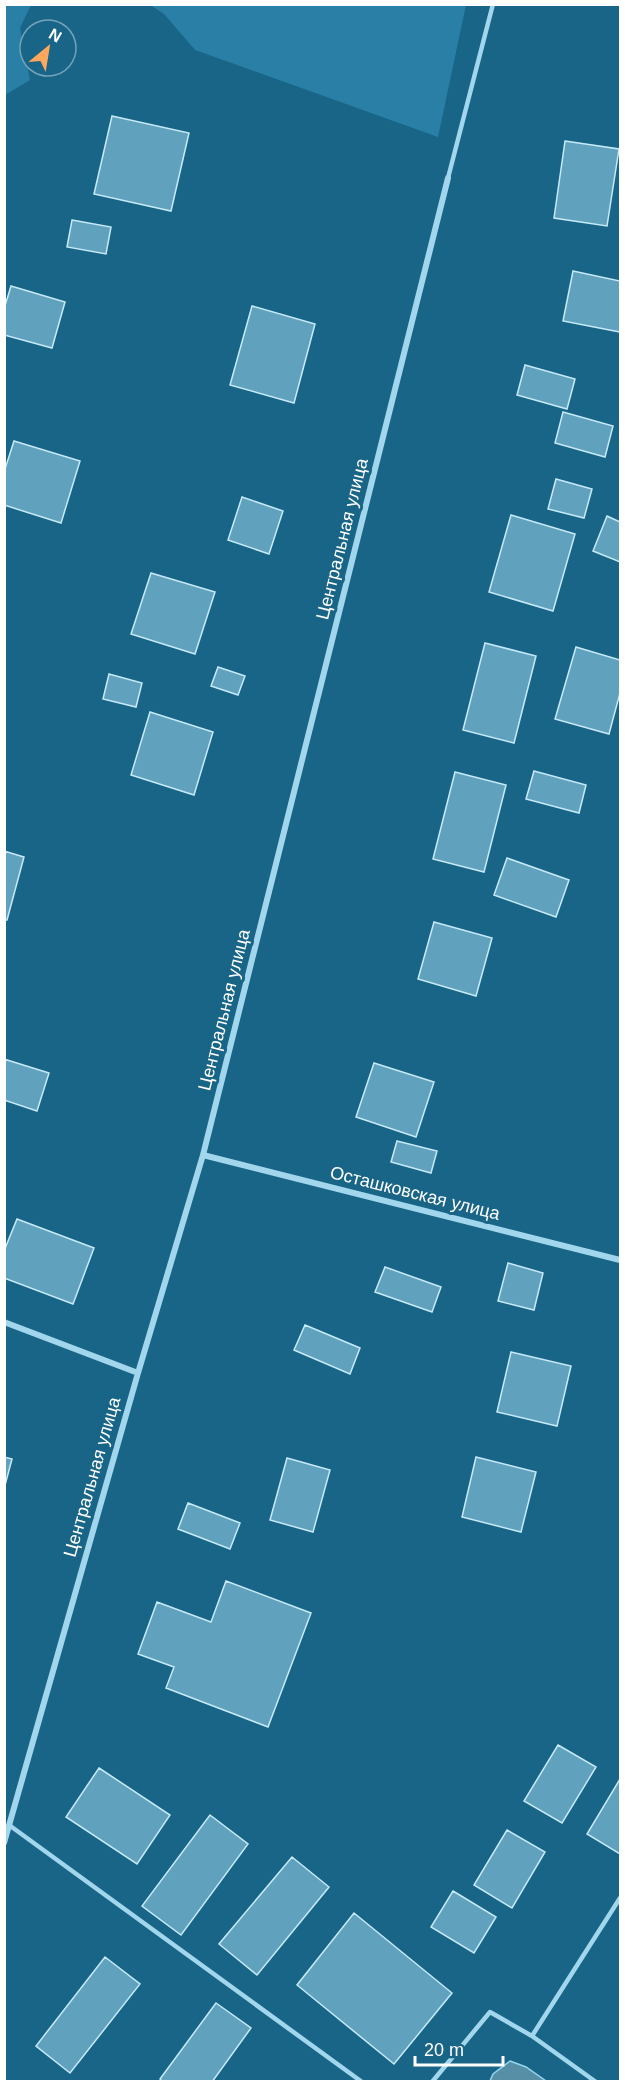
<svg xmlns="http://www.w3.org/2000/svg" width="625" height="2086" font-family="Helvetica,sans-serif">
	<rect width="100%" height="100%" fill="#196587"/>
	<path fill="#297fa5" d="M5 4 31 5 20 28 30 80 5 95Z
		M150 5H466L438 137 195 50 164 14Z"/>
	<path fill="#578fa7" stroke="#94d5ef" stroke-width="1.5" d="M510 2061 526 2067 546 2081H490L493 2074Z"/>
	<path fill="#60a1bd" stroke="#c6eaf9" stroke-width="1.5" d="M112 116 189 133 171 211 94 194Z
		M565 141 619 149 607 226 554 218Z
		M72 220 111 227 106 254 67 247Z
		M573 271 620 281V332L563 321Z
		M11 286 65 302 52 348 4 335V309Z
		M252 306 315 324 294 403 230 385Z
		M525 365 575 379 567 409 517 395Z
		M563 412 613 426 605 457 555 443Z
		M14 441 80 461 61 523 4 505V472Z
		M556 479 592 489 584 518 548 509Z
		M242 497 283 511 269 554 228 540Z
		M511 515 575 534 553 611 489 592Z
		M607 516 620 522V562L593 551Z
		M151 573 215 592 195 654 131 634Z
		M485 643 536 656 514 743 463 730Z
		M576 647 620 660V693L609 734 555 719Z
		M218 667 245 676 238 695 211 686Z
		M109 674 142 683 136 707 103 699Z
		M150 712 213 732 194 795 131 775Z
		M534 771 586 785 579 813 526 799Z
		M455 772 506 785 484 872 433 859Z
		M4 851 24 857 7 920H4Z
		M507 858 569 880 556 917 494 895Z
		M434 922 492 938 476 996 418 979Z
		M4 1059 49 1073 37 1111 4 1100Z
		M374 1063 434 1082 416 1137 356 1117Z
		M397 1141 437 1151 431 1173 391 1162Z
		M17 1219 94 1248 73 1304 4 1278V1251Z
		M508 1263 543 1273 534 1310 498 1301Z
		M385 1267 441 1287 432 1312 375 1292Z
		M305 1325 360 1348 350 1374 294 1350Z
		M511 1352 571 1366 557 1426 497 1412Z
		M4 1457 12 1459 4 1489Z
		M476 1457 536 1472 521 1532 462 1517Z
		M287 1458 330 1470 313 1532 270 1520Z
		M188 1503 240 1523 230 1549 178 1529Z
		M226 1581 311 1613 268 1727 166 1688 174 1667 138 1654 157 1602 211 1622Z
		M558 1745 596 1767 562 1823 524 1801Z
		M99 1768 170 1815 137 1864 66 1817Z
		M620 1779V1854L587 1834Z
		M210 1815 248 1844 181 1935 142 1906Z
		M507 1830 545 1852 512 1908 474 1885Z
		M292 1857 329 1887 257 1975 219 1944Z
		M453 1891 496 1917 474 1953 431 1927Z
		M354 1913 452 1993 394 2064 297 1985Z
		M105 1957 140 1984 70 2073 36 2046Z
		M216 2003 251 2028 212 2082H163L160 2079Z"/>
	<g fill="none" stroke-linecap="round" stroke-linejoin="round">
		<path stroke="#a1d6ed" stroke-width="4.5" d="M448 178 493 4
			M9 1825 362 2082
			M532 2036 620 1898
			M432 2082 490 2012 532 2036 596 2082"/>
		<path stroke="#a1d6ed" stroke-width="6" d="M203 1155 620 1260
			M4 1322 138 1373
			M4 1843 138 1373 203 1155 448 178"/>
	</g>
	<g text-anchor="middle" stroke-width="6" stroke-linejoin="round" paint-order="stroke">
		<g font-size="18" fill="#fff" stroke="#196587">
			<text transform="translate(342 539) rotate(-76)" y="6">Центральная улица</text>
			<text transform="translate(224 1010) rotate(-76)" y="6">Центральная улица</text>
			<text transform="translate(415 1193) rotate(14)" y="6">Осташковская улица</text>
			<text transform="translate(92 1477) rotate(-74)" y="6">Центральная улица</text>
		</g>
	</g>
	<rect width="625" height="2086" fill="none" stroke="#ffffff" stroke-width="12"/>
	<g transform="translate(48 48) rotate(30)"><circle r="28" fill="#196587" stroke="#75a3b7" stroke-width="1.5"/>
	<path d="M0-4.5L10 22L0 15L-10 22Z" fill="#ffa75d"/>
	<text y="-9" font-size="16" font-weight="bold" text-anchor="middle" fill="#ffffff">N</text>
	</g>
	<path d="M415 2056v9h88v-9" fill="none" stroke="#ffffff" stroke-width="3"/>
	<text x="424" y="2056" font-size="18" fill="#ffffff" stroke="#196587" stroke-width="4.5" paint-order="stroke">20 m</text>
</svg>
